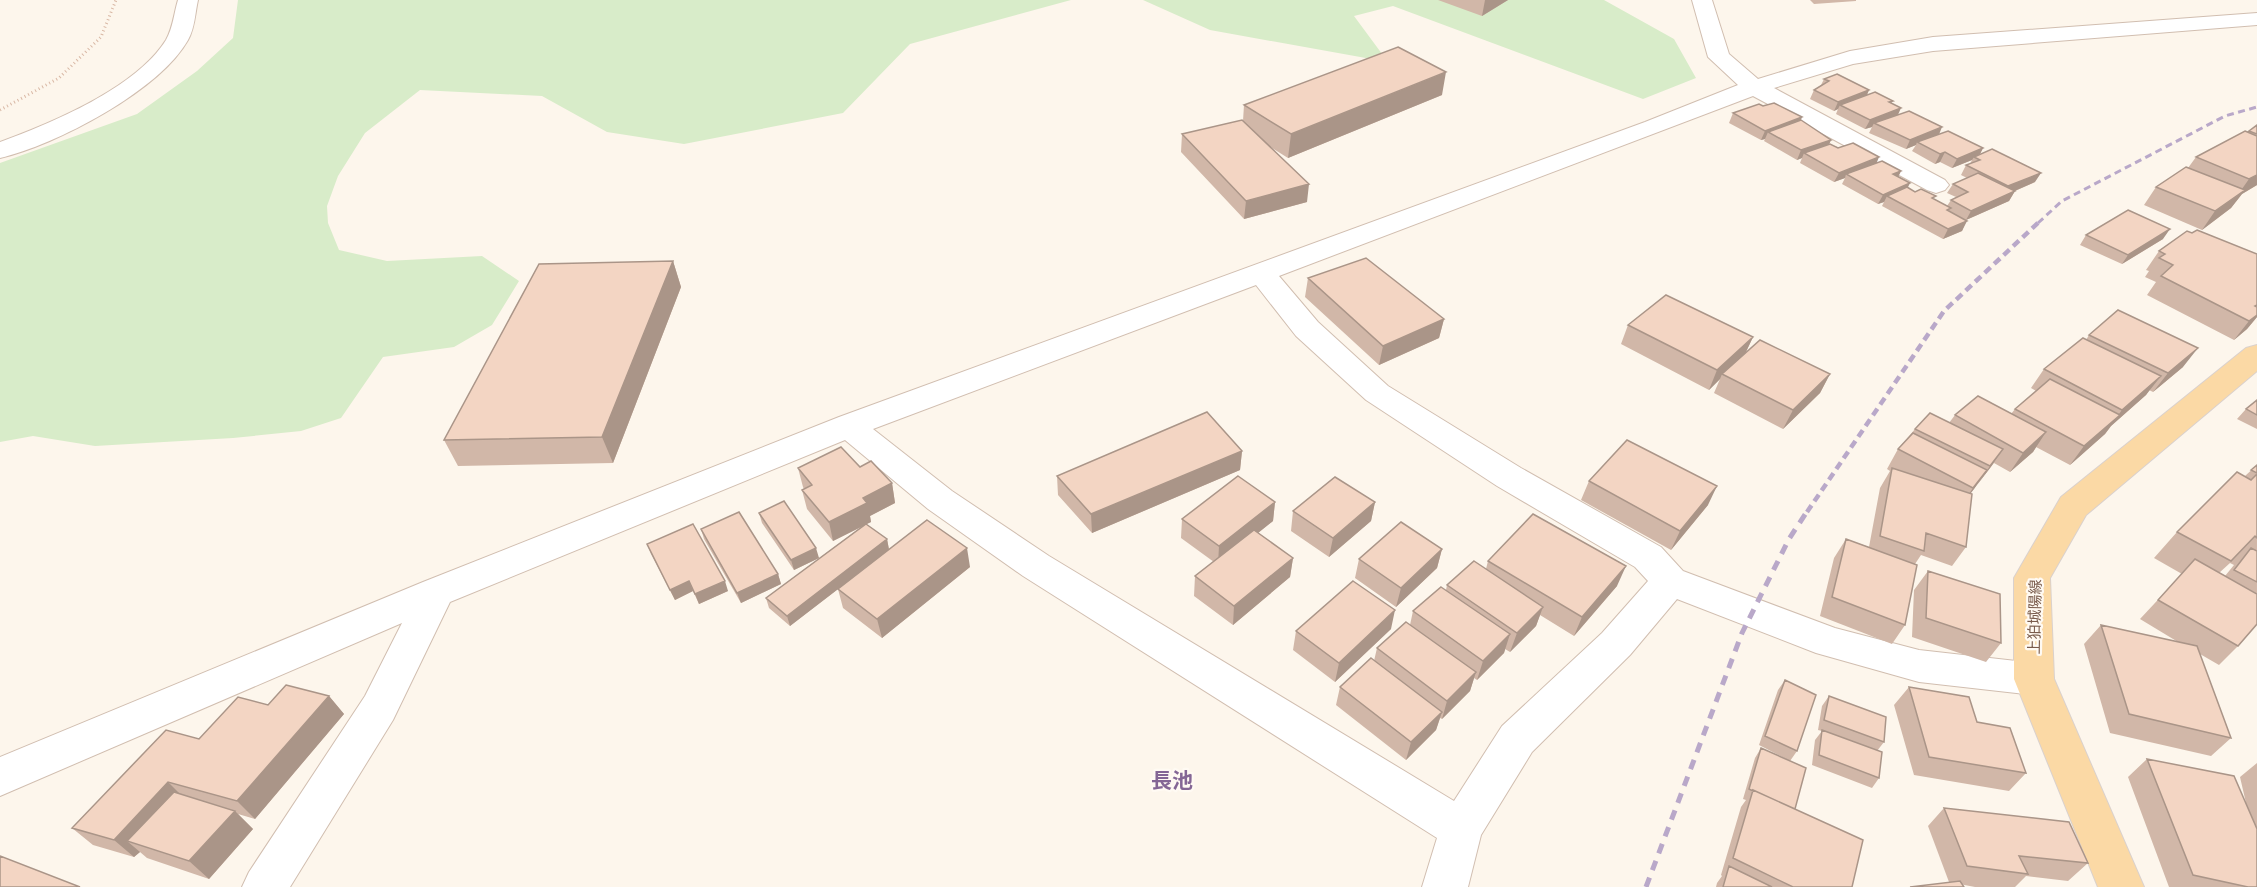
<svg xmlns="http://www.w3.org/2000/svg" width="2257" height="887" font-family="'Asap Condensed','Noto Sans JP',sans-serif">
	<rect width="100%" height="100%" fill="#fdf6ec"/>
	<path fill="#d8ecc9" d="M238 0H1071L910 44 843 113 684 144 607 132 542 96 420 90 365 133 338 176 327 206 328 223 339 250 387 261 482 256 519 281 492 325 454 347 383 357 341 418 301 431 233 438 95 446 33 436 0 442V163L137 114 197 71 233 38Z
		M1143 0H1604L1674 39 1696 78 1643 99 1393 6 1354 16 1388 62 1210 30Z"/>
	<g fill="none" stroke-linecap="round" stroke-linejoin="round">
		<defs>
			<path id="minor" d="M178 0H198C195 13 195 28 188 40 159 91 56 145 0 158V142C52 123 136 88 166 40 173 28 174 13 178 0Z
				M1692 0H1712L1729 54 1758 79 1850 51 1933 37 2257 13V25L1933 51 1853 64 1774 88 1945 180 1949 185 1945 190 1936 193 1927 190 1753 96 1279 276 1318 322 1388 386 1521 468 1661 547 1683 571 1835 628 1919 650 2034 663 2048 667 2054 679 2048 691 2034 695 1919 682 1816 653 1677 599 1630 655 1532 752 1481 835 1468 887H1422L1437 838 1023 576 928 509 845 440 450 602 393 720 290 887H242L249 872 365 696 402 623 0 796V757L423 582 839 417 1645 122 1738 85 1708 57ZM1256 285 1296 336 1366 400 1497 486 1635 567 1648 581 1602 633 1502 726 1454 801 1049 556 952 491 873 429Z"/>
			<path id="major" d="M2257 345V371L2086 515 2050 578 2054 679 2144 887H2098L2014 679V578L2061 497 2246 348Z"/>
		</defs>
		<use href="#minor" stroke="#d1beb0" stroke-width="2"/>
		<use href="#major" stroke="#dad1cd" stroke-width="2"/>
		<path stroke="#d9b8a5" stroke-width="3" stroke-dasharray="1 3" stroke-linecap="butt" d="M0 110 59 78 101 37 116 0"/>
		<use href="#minor" fill="#fff" fill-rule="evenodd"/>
		<use href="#major" fill="#fbd9a5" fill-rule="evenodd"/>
		<path stroke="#b9a8c9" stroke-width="3" stroke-dasharray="7 4.5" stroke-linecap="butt" d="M2038 223 2062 201 2225 116 2257 107"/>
		<path stroke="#b9a8c9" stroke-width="4.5" stroke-dasharray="8 5" stroke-linecap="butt" d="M1807 512 1944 311 2040 221"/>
		<path stroke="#b9a8c9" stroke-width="5" stroke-dasharray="10 8" stroke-linecap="butt" d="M1646 887 1742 633 1789 539 1808 510"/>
	</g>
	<path fill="#d1b7a8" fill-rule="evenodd" d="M1438 0H1508L1482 16Z
		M1810 0H1856V1L1814 4Z
		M1824 79 1869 90 1867 95 1893 101 1891 103 1898 114 1939 134 1983 148 1980 154 2035 182 2015 191 2009 201 1966 220 1962 231 1943 239 1882 206 1884 202 1878 204 1842 184 1845 178 1834 182 1800 163 1802 158 1797 160 1764 141 1765 139 1761 140 1729 123 1733 113 1763 106 1802 117 1800 121 1831 140 1829 144 1901 171 1898 177 1908 188 1915 192 1934 199 1947 206 1951 200 1956 197 1947 193 1953 184 1967 178 1961 175 1966 165 1970 164 1972 160 1952 168 1940 162 1935 164 1912 151 1916 145 1906 149 1869 133 1872 127 1865 129 1836 114 1838 109 1834 111 1810 99 1814 90 1821 85Z
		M1442 95 1288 158 1269 146 1307 202 1244 219 1181 152 1182 134 1243 121 1244 105Z
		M2257 125V185L2242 194 2231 208 2202 230 2144 205 2156 187 2188 168 2196 157 2248 132Z
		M2192 233 2257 254V317L2247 329 2234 340 2147 295 2156 282 2145 277 2149 271 2146 270 2159 251Z
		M2086 235 2163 239 2122 264 2080 245Z
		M673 261 681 287 613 463 458 466 444 440Z
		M1308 278 1444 319 1439 338 1379 365 1305 297Z
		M1628 325 1753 337 1746 352 1830 374 1820 393 1783 429 1714 393 1720 379 1709 390 1621 344Z
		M2089 335 2183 367 2153 392 2149 390 2146 395 2111 426 2105 434 2070 465 2036 447 2033 452 2010 472 1994 463 1970 494 1966 547 1952 566 1921 555 1915 564 1905 625 1892 644 1820 616 1834 558 1846 539 1869 547 1880 488 1890 471 1887 469 1898 449 1915 429 1949 423 1955 415 2011 414 2015 409 2036 391 2031 388 2044 369 2086 340Z
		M2257 400V429L2237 419 2246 409Z
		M1242 451 1240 470 1092 533 1058 495 1057 476Z
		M2257 465V624L2238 646 2219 665 2200 654 2231 738 2211 756 2110 733 2084 644 2101 625 2178 642 2140 619 2182 574 2154 558 2177 532 2245 476ZM2230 563 2234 565 2225 576 2219 573Z
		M860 467 892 483 895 503 870 516 871 522 866 524 887 539 889 549 970 567 882 638 843 608 838 589 790 626 769 608 766 598 861 527 833 541 807 509 802 490 804 489 803 487 798 468Z
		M1589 481 1708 505 1671 550 1581 500Z
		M1275 502 1273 521 1258 533 1293 558 1290 577 1233 625 1194 596 1195 576 1214 562 1181 538 1182 519Z
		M1375 502 1371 521 1329 557 1291 531 1293 511Z
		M759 513 819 558 794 570 762 523Z
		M701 529 778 574 781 584 741 603 704 539Z
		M647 544 728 591 699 604 693 591 675 600 651 554Z
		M1442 549 1437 568 1396 607 1355 578 1359 559Z
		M1488 561 1617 586 1574 636 1540 615 1536 626 1510 652 1505 649 1504 653 1477 680 1474 678 1470 691 1442 719 1440 718 1436 730 1406 760 1336 705 1340 687 1374 661 1377 648 1410 625 1413 611 1446 590 1447 585 1486 569Z
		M1928 571 2001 643 1986 662 1912 637 1914 590Z
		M1391 629 1335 682 1293 650 1296 631Z
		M1785 680 1797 751 1790 761 1759 745 1778 690Z
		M1909 687 1977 722 2026 773 2009 791 1914 775 1894 705Z
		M329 696 344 714 255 819 238 814 253 829 209 879 147 858 140 852 134 857 93 845 72 828 199 739 268 705Z
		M1829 696 1884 742 1877 751 1879 778 1872 788 1812 765 1815 740 1822 731 1818 730 1822 706Z
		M1761 748 1795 809 1852 887H1716L1717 883 1722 876 1721 875 1741 807 1746 800 1743 799 1755 758Z
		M2147 759 2246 803 2240 777 2257 763V887H2169L2128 777Z
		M1944 808 2088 863 2068 881 2026 876 2015 887H1975L1949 882 1928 826Z"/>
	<path fill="#aa9588" d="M1485 0H1508L1482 16Z
		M1446 72 1442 95 1288 158 1291 134Z
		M1869 90 1865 99 1840 105 1838 109 1834 111 1838 102Z
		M1901 108 1897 117 1874 123 1872 127 1865 129 1870 120Z
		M1802 117 1798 127 1768 132 1765 139 1761 140 1765 131Z
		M1942 127 1938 137 1917 142 1916 145 1906 149 1910 140Z
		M1831 140 1827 149 1804 153 1802 158 1797 160 1801 150Z
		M1983 148 1978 158 1974 157 1972 160 1952 168 1957 159Z
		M1945 152 1940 162 1935 164 1940 154Z
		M1879 157 1875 167 1846 174 1845 178 1834 182 1839 173Z
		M1901 171 1896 181 1893 174Z
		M2041 173 2035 182 2003 196 2008 186Z
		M2257 175V185L2242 194 2231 208 2202 230 2215 211 2237 196 2249 179Z
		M1910 183 1905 193 1887 196 1884 202 1878 204 1883 195Z
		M1309 184 1307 202 1244 219 1246 201Z
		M2015 191 2009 201 1966 220 1971 211Z
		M1967 221 1962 231 1943 239 1948 229Z
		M2170 229 2163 239 2122 264 2128 255Z
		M673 261 681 287 613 463 602 437Z
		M2257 315V317L2247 329 2234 340 2249 321Z
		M1444 319 1439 338 1379 365 1383 346Z
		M1753 337 1744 356 1722 374 1720 379 1709 390 1717 370Z
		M2198 348 2183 367 2153 392 2168 373Z
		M1830 374 1820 393 1783 429 1793 410Z
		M2161 376 2146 395 2111 426 2105 434 2070 465 2084 446 2116 418 2122 410Z
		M2046 432 2033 452 2010 472 2023 453Z
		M2003 449 1990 468 1977 485 1990 466Z
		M1242 451 1240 470 1092 533 1091 514Z
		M1987 470 1974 489 1960 507 1973 488Z
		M892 483 895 503 870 516 871 522 833 541 829 522 863 498Z
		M1717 486 1708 505 1671 550 1680 531Z
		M1275 502 1273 521 1218 565 1219 546Z
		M1375 502 1371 521 1329 557 1333 538Z
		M887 539 889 550 790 626 787 616Z
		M816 548 819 558 794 570 791 560Z
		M967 548 970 567 882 638 877 619Z
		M1442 549 1437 568 1396 607 1401 588Z
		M1293 558 1290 577 1233 625 1234 606Z
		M1626 566 1617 586 1574 636 1582 617Z
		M778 574 781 584 741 603 737 593Z
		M689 581 693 591 675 600 670 590Z
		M725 581 728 591 699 604 695 594Z
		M1543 607 1536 626 1510 652 1517 633Z
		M1395 610 1391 629 1335 682 1339 663Z
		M1510 634 1504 653 1477 680 1483 661Z
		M1476 672 1470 691 1442 719 1447 701Z
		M329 696 344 714 255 819 237 801Z
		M1442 712 1436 730 1406 760 1411 742Z
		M168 782 186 800 127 841 140 852 134 857 114 840Z
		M235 811 253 829 209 879 189 861Z"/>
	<path fill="#f3d5c3" stroke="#aa9588" stroke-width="1.5" d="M1398 47 1446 72 1291 134 1244 105Z
		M1837 74 1869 90 1838 102 1814 90 1829 81 1824 79Z
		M1875 92 1893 101 1889 102 1901 108 1870 120 1840 105Z
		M1774 103 1802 117 1765 131 1733 113 1759 104 1763 106Z
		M1909 111 1942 127 1910 140 1874 123Z
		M1242 120 1309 184 1246 201 1182 134Z
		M1801 120 1831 140 1801 150 1768 132Z
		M2257 125V134L2249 131Z
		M1948 131 1983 148 1957 159 1945 152 1940 154 1917 142Z
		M2245 131 2257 136V175L2249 179 2196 157Z
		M1853 143 1879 157 1839 173 1804 153 1830 144 1838 148Z
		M1992 149 2041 173 2008 186 1966 165 1980 160 1974 157Z
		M1882 161 1901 171 1893 174 1910 183 1883 195 1846 174Z
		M2186 167 2245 190 2215 211 2156 187Z
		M1978 173 2015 191 1971 211 1951 200 1968 192 1953 184Z
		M1907 187 1915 192 1921 189 1936 196 1932 198 1951 208 1947 210 1967 221 1948 229 1887 196Z
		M2128 210 2170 229 2128 255 2086 235Z
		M2197 230 2257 254V305L2255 306 2257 307V315L2249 321 2161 276 2173 265 2159 258 2165 254 2159 251 2187 231 2192 233Z
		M1366 258 1444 319 1383 346 1308 278Z
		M673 261 602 437 444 440 539 264Z
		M1666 295 1753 337 1717 370 1628 325Z
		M2118 310 2198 348 2168 373 2089 335Z
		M2083 338 2161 376 2122 410 2044 369Z
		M1760 340 1830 374 1793 410 1722 374Z
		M2050 379 2120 415 2084 446 2015 409Z
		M1978 396 2046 432 2023 453 1955 415Z
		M2257 400V415L2246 409Z
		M1207 412 1242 451 1091 514 1057 476Z
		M1930 413 2003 449 1990 466 1915 429Z
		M1913 433 1987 470 1973 488 1898 449Z
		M1627 440 1717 486 1680 531 1589 481Z
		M841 447 860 467 871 461 892 483 863 498 867 503 829 522 802 490 812 485 798 468Z
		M2257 465V473L2251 470Z
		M1892 468 1972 494 1966 547 1926 533 1924 551 1880 536Z
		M2237 472 2251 480 2257 474V538L2255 536 2231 561 2177 532Z
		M1238 476 1275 502 1219 546 1182 519Z
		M1335 477 1375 502 1333 538 1293 511Z
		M784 501 816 548 791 560 759 513Z
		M739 512 778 574 737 593 701 529Z
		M1533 514 1626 566 1582 617 1488 561Z
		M927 520 967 548 877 619 838 589Z
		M1401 522 1442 549 1401 588 1359 559Z
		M693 524 725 581 695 594 689 581 670 590 647 544Z
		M866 524 887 539 787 616 766 598Z
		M1254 530 1293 558 1234 606 1195 576Z
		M1846 539 1917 565 1905 625 1832 597Z
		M2251 548 2257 551V582L2234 570Z
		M2195 559 2257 594V624L2238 646 2158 600Z
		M1474 561 1543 607 1517 633 1447 585Z
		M1928 571 2000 594 2001 643 1926 618Z
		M1353 581 1395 610 1339 663 1296 631Z
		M1441 587 1510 634 1483 661 1413 611Z
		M1406 622 1476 672 1447 701 1377 648Z
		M2101 625 2197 646 2231 738 2129 714Z
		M1371 658 1442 712 1411 742 1340 687Z
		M1785 680 1816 695 1797 751 1765 736Z
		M286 685 329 696 237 801 168 782 114 840 72 828 166 730 199 739 238 697 268 705Z
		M1909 687 1969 697 1977 722 2010 728 2026 773 1929 757Z
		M1829 696 1886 717 1884 742 1824 720Z
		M1822 730 1882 752 1879 778 1819 755Z
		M1761 748 1806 768 1795 809 1753 790V791L1749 789Z
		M2147 759 2234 776 2257 829V887H2248L2193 875Z
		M1753 790 1863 840 1852 887H1793L1733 858Z
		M174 792 235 811 189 861 127 841Z
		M1944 808 2069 822 2088 863 2019 856 2028 874 1967 866Z
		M0 856 80 887H0Z
		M1729 866 1772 887H1723Z
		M1960 881 1964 887H1910Z"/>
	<g text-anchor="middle" stroke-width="4.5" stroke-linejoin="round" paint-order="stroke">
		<g font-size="15" fill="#7a5c4d" stroke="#fffaf3">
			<text transform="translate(2035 617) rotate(-89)" y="5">上狛城陽線</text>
		</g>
		<g font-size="21" font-weight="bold" fill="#846695" stroke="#fffaf3">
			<text x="1172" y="788">長池</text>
		</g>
	</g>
</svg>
